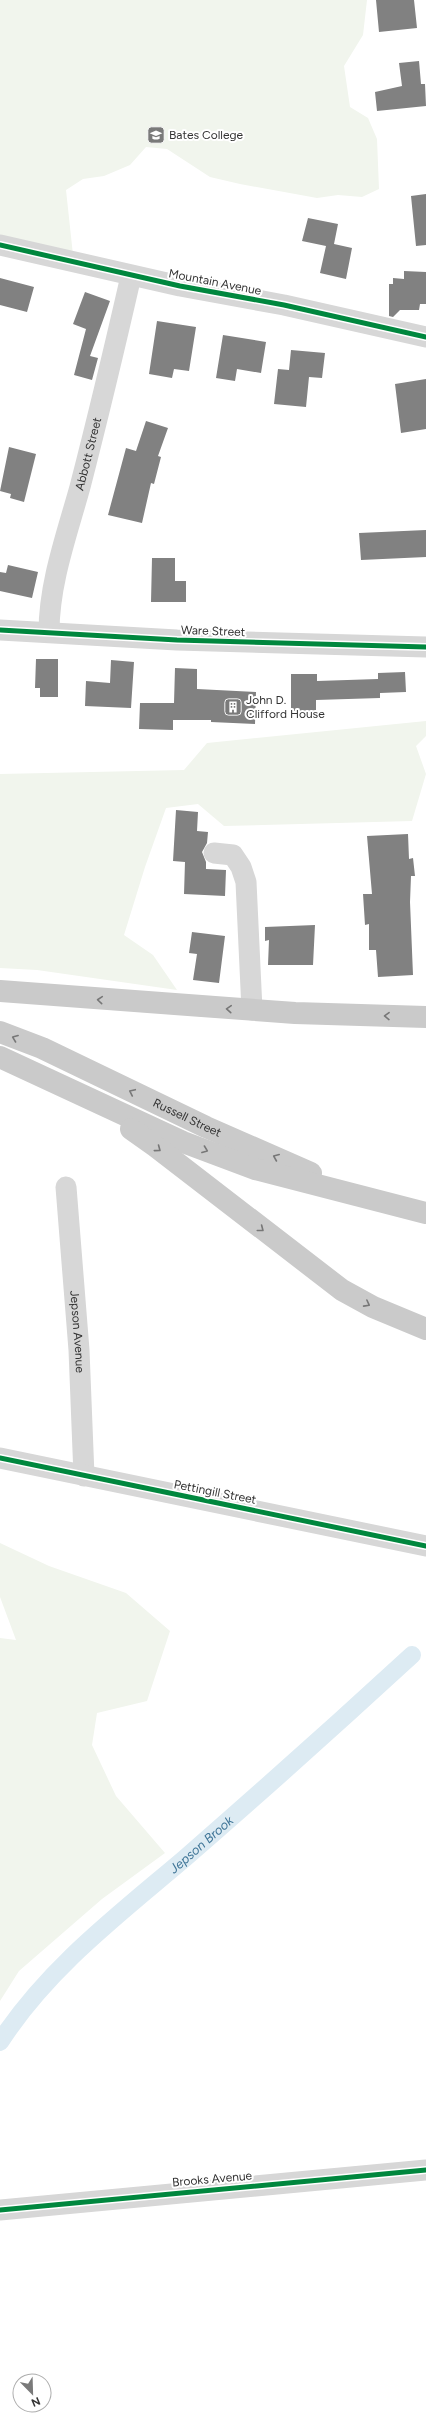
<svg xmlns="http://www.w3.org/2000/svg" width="426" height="2425" font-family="Figtree,sans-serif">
	<rect width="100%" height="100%" fill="#fff"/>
	<path fill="#f1f5ed" d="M0 0H367L363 35 344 66 350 107 368 118 377 139 379 189 362 197 338 195 317 198 240 184 210 177 167 149 146 147 130 165 104 176 83 179 66 190 73 255 0 239Z
		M426 721V736L416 746 426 774 412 821 224 826 198 804 166 808 145 867 124 935 153 955 177 990 37 970 0 968V774L184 770 207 743Z
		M0 1543 49 1566 126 1593 170 1631 147 1701 97 1713 92 1745 116 1796 165 1853 102 1899 19 1971 0 2001V1638L16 1640 0 1597Z"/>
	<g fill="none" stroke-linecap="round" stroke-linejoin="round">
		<path stroke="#ddebf3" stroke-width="18" id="s1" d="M0 2042C47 1969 118 1915 184 1859 261 1792 337 1724 412 1655"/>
	</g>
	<path fill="#818181" d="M376 0H414L417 28 379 32Z
		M419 61 421 84H425L426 106 377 111 375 92 402 86 399 63Z
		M426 194V245L416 246 411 196Z
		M308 218 338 224 334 244 352 248 346 279 320 273 326 246 302 241Z
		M404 271 426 272V304H420L419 310H400L393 317 389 316V284H393V278L404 279Z
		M0 278 34 287 27 312 0 305Z
		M85 292 110 301 90 356 98 358 92 380 74 375 86 329 73 324Z
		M157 321 196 327 189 371 174 369 172 378 149 374Z
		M223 335 266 342 261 373 237 369 235 381 216 378Z
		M291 350 325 353 322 378 309 377 306 407 274 404 278 369 289 370Z
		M426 379V429L401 433 395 384Z
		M146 421 168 428 158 456 161 457 154 484 151 483 142 523 108 515 126 448 136 451Z
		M9 447 36 454 24 502 10 498 11 494 0 491Z
		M426 530V557L361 560 359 533Z
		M152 558H175V581H186V602H151Z
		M8 565 38 572 32 598 0 591V572L6 573Z
		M36 659H58V697H40V688H35Z
		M111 660 134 662 131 708 85 706 86 681 110 683Z
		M175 668 197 669V689L256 692 255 724 211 722V720H173V730L139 729 140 703H174Z
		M405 672 406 692 380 693V698L316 700V714H291V674H317V681L378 679V673Z
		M176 810 198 812 197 831 208 832 207 843 202 852 206 862V869L226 870 225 896 184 894 185 862 173 861Z
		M408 834 409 859 413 858 415 876H411L410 902 413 975 378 977 376 950H369V924L365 925 363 894H372L367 836Z
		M315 925 313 965H268L269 940 265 941V927Z
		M192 932 225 936 219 983 193 980 197 954 189 953Z"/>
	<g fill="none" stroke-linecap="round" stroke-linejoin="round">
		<g stroke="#d7d7d7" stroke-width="21">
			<path d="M0 245 180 286 284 305 426 337"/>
			<path d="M0 630 177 640 426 647"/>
			<path id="s2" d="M49 632C49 583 67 534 80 487 98 417 115 346 131 276"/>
			<path d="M214 853 233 855 241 867 246 882 252 1010"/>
			<path id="s3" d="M66 1187 79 1350 84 1476"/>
			<path d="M0 1458 426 1546"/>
			<path d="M0 2210 426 2170"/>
		</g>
		<g stroke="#cacaca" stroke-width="22">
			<path d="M0 991 295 1013 426 1017"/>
			<path id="s4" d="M0 1032 42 1048 206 1127 311 1173"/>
			<path d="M0 1057 183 1142 255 1169 426 1213"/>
			<path d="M131 1129 155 1146 342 1290 373 1307 426 1329"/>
		</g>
		<defs>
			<path id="cycleway" d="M0 245 180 286 284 305 426 337
				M0 630 177 640 426 647
				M0 1458 426 1546
				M0 2210 426 2170"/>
		</defs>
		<use href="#cycleway" stroke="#fff" stroke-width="8"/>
		<use href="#cycleway" stroke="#00873e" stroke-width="5"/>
	</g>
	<defs><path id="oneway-chevron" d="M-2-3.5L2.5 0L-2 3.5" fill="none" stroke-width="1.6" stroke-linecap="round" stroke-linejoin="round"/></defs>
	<g stroke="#777">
		<use href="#oneway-chevron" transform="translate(100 1000) rotate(-175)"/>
		<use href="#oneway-chevron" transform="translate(229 1009) rotate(-176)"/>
		<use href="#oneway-chevron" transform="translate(387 1016) rotate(-179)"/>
		<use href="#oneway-chevron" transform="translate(15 1038) rotate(-159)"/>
		<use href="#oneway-chevron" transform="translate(132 1092) rotate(-155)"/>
		<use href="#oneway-chevron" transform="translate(158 1149) rotate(37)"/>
		<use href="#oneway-chevron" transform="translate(205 1150) rotate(21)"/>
		<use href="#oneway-chevron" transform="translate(276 1157) rotate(-157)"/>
		<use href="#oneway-chevron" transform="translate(261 1229) rotate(38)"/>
		<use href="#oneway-chevron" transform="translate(367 1304) rotate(28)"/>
	</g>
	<defs>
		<symbol id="university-square" viewBox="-11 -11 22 22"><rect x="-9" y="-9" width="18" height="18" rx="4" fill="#7a7a7a" stroke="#fff"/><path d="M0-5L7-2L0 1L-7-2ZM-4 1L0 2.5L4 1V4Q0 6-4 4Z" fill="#fff"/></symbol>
		<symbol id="building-square" viewBox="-11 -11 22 22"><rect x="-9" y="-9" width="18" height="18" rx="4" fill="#7a7a7a" stroke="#fff"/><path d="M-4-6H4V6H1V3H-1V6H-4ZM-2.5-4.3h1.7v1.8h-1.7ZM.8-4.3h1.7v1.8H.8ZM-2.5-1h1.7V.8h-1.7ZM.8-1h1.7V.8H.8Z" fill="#fff"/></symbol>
	</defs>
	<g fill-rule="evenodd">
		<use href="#university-square" x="146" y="125" width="20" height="20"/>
		<use href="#building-square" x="223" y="697" width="20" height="20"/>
	</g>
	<g text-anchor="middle" stroke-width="4" stroke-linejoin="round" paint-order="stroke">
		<g font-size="12" fill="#333" stroke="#fff" text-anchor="start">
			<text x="169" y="139">Bates College</text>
			<text x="246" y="704">John D.<tspan x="246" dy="14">Clifford House</tspan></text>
		</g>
		<g font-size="12" fill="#333" stroke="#fff">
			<text transform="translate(215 282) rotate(11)" y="4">Mountain Avenue</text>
			<text dy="4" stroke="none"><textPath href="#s2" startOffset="183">Abbott Street</textPath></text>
			<text transform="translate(213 631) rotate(2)" y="4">Ware Street</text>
			<text dy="4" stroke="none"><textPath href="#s4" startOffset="206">Russell Street</textPath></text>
			<text dy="4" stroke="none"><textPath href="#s3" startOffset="145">Jepson Avenue</textPath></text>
			<text transform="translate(215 1492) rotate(11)" y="4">Pettingill Street</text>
			<text transform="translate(212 2179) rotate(-5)" y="4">Brooks Avenue</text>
		</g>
		<g font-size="13" font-style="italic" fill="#3f7597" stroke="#fff">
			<text dy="5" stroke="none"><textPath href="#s1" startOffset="283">Jepson Brook</textPath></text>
		</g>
	</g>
	<g transform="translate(32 2393) rotate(157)"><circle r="19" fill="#ffffff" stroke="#adadad"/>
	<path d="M0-3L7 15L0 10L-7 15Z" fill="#7a7a7a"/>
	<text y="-6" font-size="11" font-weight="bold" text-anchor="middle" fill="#333333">N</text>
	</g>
</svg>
